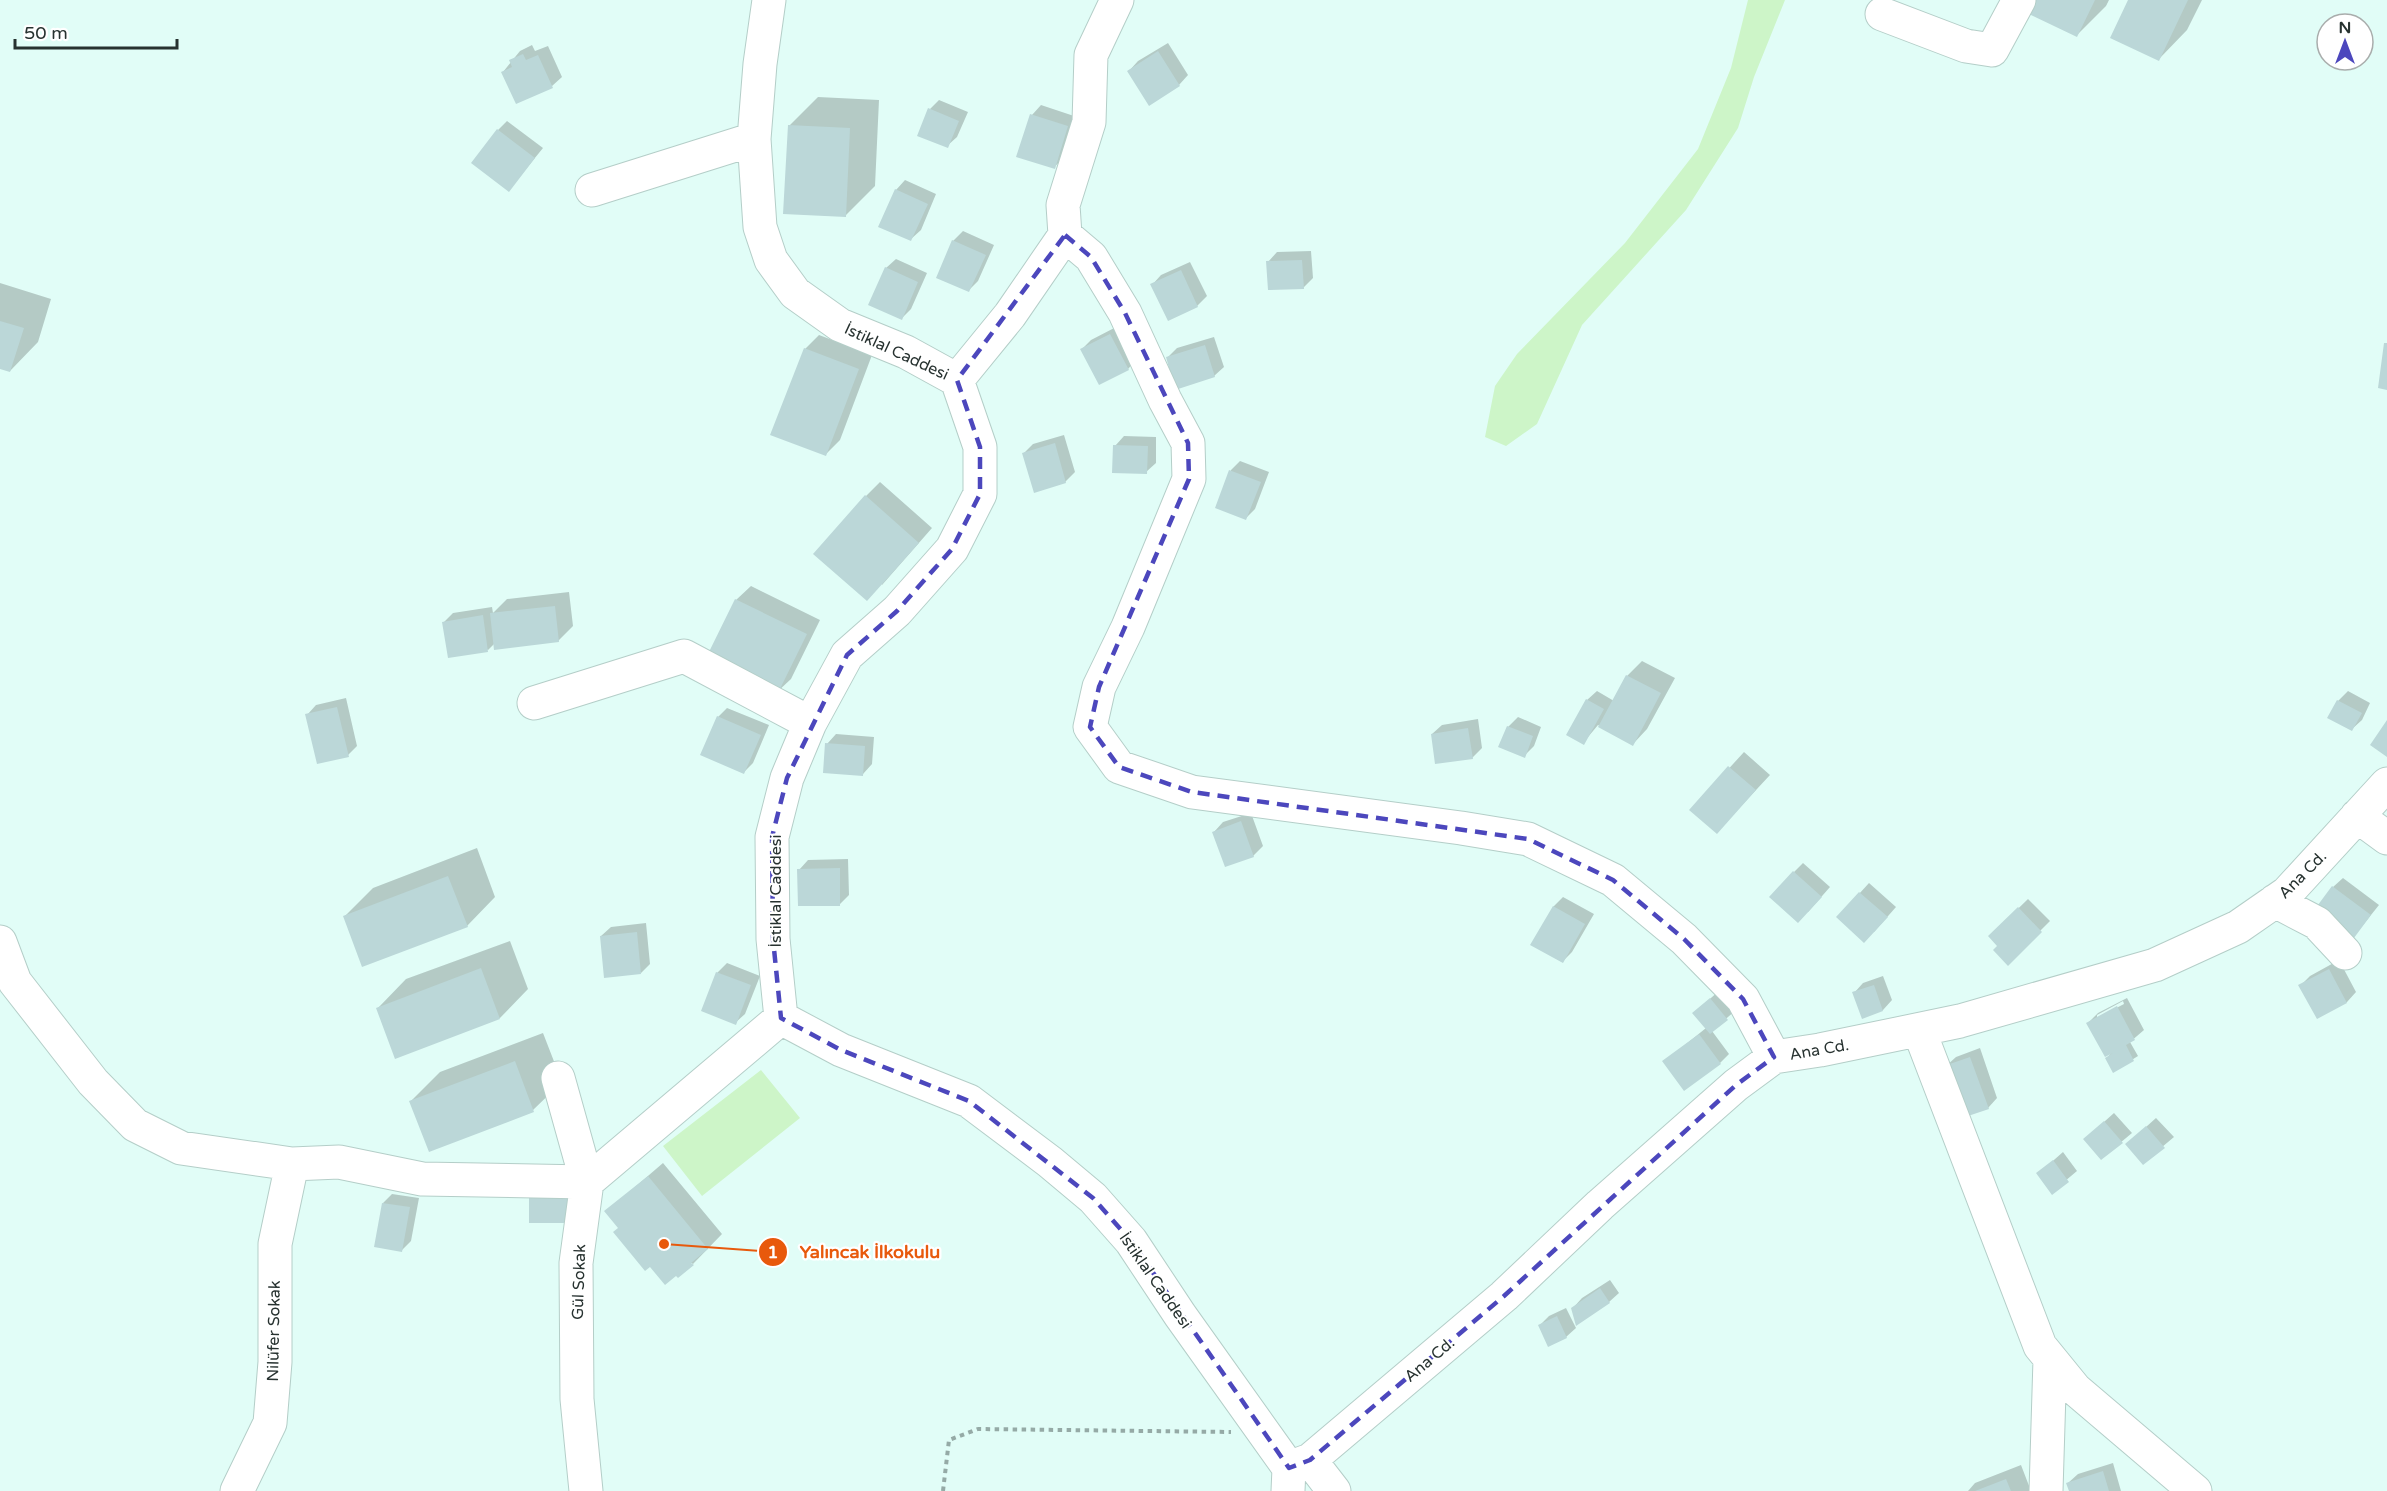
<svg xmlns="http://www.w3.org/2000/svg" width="2387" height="1491" font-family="'Varela Round',sans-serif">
	<rect width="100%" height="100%" fill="#e1fdf7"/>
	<path fill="#cdf5c8" d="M1748 0H1785L1754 77 1738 128 1686 210 1582 325 1537 424 1506 446 1485 437 1495 386 1517 354 1625 243 1698 149 1731 68Z
		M761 1070 800 1118 702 1196 663 1146Z"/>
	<path fill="#0003" fill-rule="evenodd" d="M2037 0H2109L2106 6 2077 35Z
		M2130 0H2202L2187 30 2159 59Z
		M1168 43 1188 75 1179 85 1129 71 1138 61Z
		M532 45 535 51 548 46 562 77 552 86 503 72 520 51Z
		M818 97 879 100 875 186 846 215 789 126Z
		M939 100 968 112 957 137 947 146 930 109Z
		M1041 105 1077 117 1064 158 1054 167 1032 115Z
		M507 121 543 148 509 190 498 130Z
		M905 180 936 194 921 230 911 239 896 190Z
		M963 231 994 245 978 281 969 290 953 241Z
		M1311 251 1313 278 1303 288 1268 262 1277 252Z
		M896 259 927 273 911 309 902 318 886 268Z
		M1190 262 1207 296 1197 306 1152 285 1161 275Z
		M0 283 51 299 38 342 10 371 0 368Z
		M1120 325 1137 359 1128 369 1082 349 1091 340Z
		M819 335 872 355 840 440 825 455 805 349Z
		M1214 337 1224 367 1214 376 1167 358 1177 348Z
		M1064 435 1075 472 1065 482 1024 453 1033 444Z
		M1124 436 1156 437V463L1146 472 1115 446Z
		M1240 461 1269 472 1255 509 1246 518 1216 507 1231 470Z
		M880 482 932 528 882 585 866 496Z
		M751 586 820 620 791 679 776 693 736 600Z
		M569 592 573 626 558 641 495 643 488 650 444 622 453 613 492 607 493 613 507 599Z
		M1642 661 1675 678 1647 729 1633 744 1598 725 1583 743 1587 700 1597 691 1614 701 1627 676Z
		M2348 691 2370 703 2362 720 2352 729 2338 701Z
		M346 698 357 746 348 755 307 715 316 705Z
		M727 708 769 725 753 763 744 772 718 717Z
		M1518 717 1541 727 1534 746 1524 756 1508 727Z
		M1478 719 1482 748 1472 758 1432 734 1442 725Z
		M836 734 874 737 872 764 863 774 827 744Z
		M1744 752 1770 775 1717 832 1691 810Z
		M1251 813 1263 846 1253 856 1214 832 1223 822Z
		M477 848 495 897 467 926 345 916 373 888Z
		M848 859 849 895 840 904 799 870 808 860Z
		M1803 863 1830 887 1808 912 1794 872Z
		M2343 878 2379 905 2351 940 2333 887Z
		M1869 883 1896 907 1874 932 1838 917Z
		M1563 897 1594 914 1572 952 1562 962 1532 944 1554 906Z
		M2028 899 2050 921 2008 963 2000 946 1990 936Z
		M646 923 650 964 641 973 601 936 611 927Z
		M510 941 528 989 500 1018 378 1008 406 979Z
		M2339 960 2356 992 2347 1002 2317 1017 2300 986 2310 976Z
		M727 963 760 976 745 1014 735 1023 717 973Z
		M1883 976 1892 1000 1883 1010 1863 1017 1854 993 1863 983Z
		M1720 990 1736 1010 1712 1031 1729 1054 1720 1063 1664 1062 1706 1028 1694 1013Z
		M2127 998 2144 1030 2130 1042 2138 1056 2114 1071 2107 1058 2113 1051 2088 1023 2098 1013ZM2123 1001 2124 1004 2097 1018V1015Z
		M543 1033 562 1082 533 1110 411 1101 440 1072Z
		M1980 1048 1997 1098 1988 1108 1946 1066 1956 1057Z
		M2114 1113 2132 1133 2102 1158 2095 1130Z
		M2156 1118 2174 1137 2143 1163 2127 1144Z
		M2063 1152 2077 1171 2052 1192 2038 1174Z
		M663 1163 722 1234 693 1264 606 1212Z
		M392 1194 419 1198 411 1241 402 1250 383 1203Z
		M1610 1280 1619 1293 1609 1302 1573 1308 1582 1298Z
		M1566 1308 1576 1328 1566 1337 1539 1326 1549 1316Z
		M2113 1463 2121 1491H2071L2068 1483 2078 1474Z
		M2021 1465 2031 1491H1968L1975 1483Z"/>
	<path fill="#bbd7d8" d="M2035 0H2095L2077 37 2029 14Z
		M2128 0H2188L2159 61 2110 38Z
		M1158 51 1180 86 1149 106 1127 71Z
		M523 54 526 60 538 55 553 88 516 104 501 72 512 67 509 60Z
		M928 108 959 121 948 148 917 136Z
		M1030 114 1068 126 1055 169 1016 157Z
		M788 125 850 128 846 217 783 214Z
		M497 129 535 158 509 192 471 163Z
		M895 189 928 204 911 241 878 227Z
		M952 240 986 255 969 292 936 278Z
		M1302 260 1304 289 1268 290 1266 261Z
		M885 267 918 282 902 320 868 305Z
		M1181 270 1198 307 1168 321 1150 284Z
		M0 321 24 328 10 372 0 369Z
		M1110 334 1129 370 1099 385 1080 349Z
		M2384 343H2387V390L2378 388Z
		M1205 345 1215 377 1175 390 1166 357Z
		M804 348 859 369 826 456 770 435Z
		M1055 443 1066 483 1034 493 1022 453Z
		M1113 445 1148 446 1147 474 1112 473Z
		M1229 470 1261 482 1246 520 1215 508Z
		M865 495 919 543 867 601 813 554Z
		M735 599 807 634 777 695 705 660Z
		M555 606 559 642 494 650 490 613Z
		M483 615 488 652 448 658 442 622Z
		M1626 675 1661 693 1633 746 1598 727Z
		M1586 699 1604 709 1584 745 1566 735Z
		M2337 700 2362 713 2352 731 2327 718Z
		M337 707 349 757 317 764 305 714Z
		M717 716 761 735 744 774 700 755Z
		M2387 720V757L2370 745Z
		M1507 726 1533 736 1525 758 1498 747Z
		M1468 728 1473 759 1435 764 1431 734Z
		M825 743 865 746 863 776 823 773Z
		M1728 766 1756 790 1717 834 1689 810Z
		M1241 821 1254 857 1225 867 1212 832Z
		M840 868V906H798L797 869Z
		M1793 871 1822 897 1798 923 1769 897Z
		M448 876 468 927 362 967 343 916Z
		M2332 886 2371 915 2351 942 2312 913Z
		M1859 892 1888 917 1864 943 1836 917Z
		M1553 906 1585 924 1563 963 1530 945Z
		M2018 907 2042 932 2008 966 1993 950 1997 946 1988 936Z
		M637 932 641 974 604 978 600 936Z
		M481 968 500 1019 395 1059 376 1008Z
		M2329 969 2347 1003 2317 1019 2298 985Z
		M716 972 751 985 736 1025 701 1011Z
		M1874 985 1883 1011 1862 1019 1852 992Z
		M1710 998 1728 1020 1710 1034 1692 1013Z
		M2117 1006 2135 1040 2126 1045 2134 1061 2113 1073 2105 1058 2113 1053 2105 1057 2086 1023Z
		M1699 1034 1721 1064 1684 1091 1662 1061Z
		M1970 1057 1989 1109 1962 1118 1944 1066Z
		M515 1061 534 1112 429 1152 409 1101Z
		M2104 1121 2123 1143 2101 1160 2083 1139Z
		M2146 1126 2165 1148 2143 1165 2125 1144Z
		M2053 1160 2069 1182 2052 1195 2036 1173Z
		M648 1176 708 1249 691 1263 694 1265 678 1278 676 1276 665 1285 650 1267 645 1271 613 1232 618 1228 604 1211Z
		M572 1195 573 1223H529V1196Z
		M382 1203 410 1207 402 1252 374 1247Z
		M1600 1288 1610 1303 1576 1326 1571 1308Z
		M1557 1316 1567 1338 1548 1347 1538 1325Z
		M2103 1471 2109 1491H2069L2066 1483Z
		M2006 1479 2011 1491H1975Z"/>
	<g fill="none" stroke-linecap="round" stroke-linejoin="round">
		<defs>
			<path id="minor" d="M769 0 760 64 754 139 760 227 771 260 795 293 840 325 906 352 957 380 980 447V494L952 549 897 611 847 655 810 723 787 778 772 837 773 939 781 1018 841 1050 969 1101 1050 1162 1093 1198 1131 1241 1180 1315 1289 1468 1288 1491
				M1882 14 1966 46 1992 50 2019 0
				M592 190 754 139
				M1065 235 1091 257 1125 313 1165 400 1188 443 1189 479 1128 627 1099 687 1090 727 1119 767 1192 792 1461 828 1528 839 1613 880 1684 939 1743 999 1774 1057
				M957 380 1010 315 1065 235 1063 205 1089 122 1091 55 1117 0
				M534 703 684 656 810 723
				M2357 816 2387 838
				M2275 901 2317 923 2345 953
				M0 942 15 982 93 1082 135 1125 181 1148 292 1164 339 1162 422 1179 587 1182 781 1018
				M1919 1030 2040 1346 2075 1389 2195 1491
				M558 1078 587 1182 576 1263 577 1399 586 1491
				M1310 1460 1334 1491
				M1289 1468 1310 1460 1504 1296 1600 1205 1736 1085 1774 1057 1820 1050 1960 1021 2155 965 2238 927 2287 893 2387 784
				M237 1491 270 1423 275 1362V1244L292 1164
				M2046 1491 2050 1359"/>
		</defs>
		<use href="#minor" stroke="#b4cec8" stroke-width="35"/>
		<path stroke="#95aaa6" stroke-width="4" stroke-dasharray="4.5 4.5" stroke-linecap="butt" d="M943 1491 949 1440 978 1429 1231 1432"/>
		<use href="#minor" stroke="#fff" stroke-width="33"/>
	</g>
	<path fill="none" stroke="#4c47bd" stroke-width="4.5" stroke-dasharray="12 8" stroke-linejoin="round" d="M1065 235 1091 257 1125 313 1188 443 1189 479 1099 687 1090 727 1119 767 1192 792 1528 839 1613 880 1684 939 1743 999 1774 1057 1736 1085 1504 1296 1310 1460 1289 1468 1131 1241 1093 1198 969 1101 841 1050 781 1018 773 939 772 837 787 778 847 655 897 611 952 549 980 494V447L957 380Z"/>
	<g text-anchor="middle" stroke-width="4.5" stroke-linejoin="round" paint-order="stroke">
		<g font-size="16" fill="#273230" stroke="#fff">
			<text transform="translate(897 351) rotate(25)" y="6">İstiklal Caddesi</text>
			<text transform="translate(2302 874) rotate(-45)" y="6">Ana Cd.</text>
			<text transform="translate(775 891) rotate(-90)" y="6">İstiklal Caddesi</text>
			<text transform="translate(1819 1049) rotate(-10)" y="6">Ana Cd.</text>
			<text transform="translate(1156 1280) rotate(55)" y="6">İstiklal Caddesi</text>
			<text transform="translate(578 1282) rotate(-88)" y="6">Gül Sokak</text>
			<text transform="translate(273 1331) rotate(-89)" y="6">Nilüfer Sokak</text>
			<text transform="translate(1429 1359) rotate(-40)" y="6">Ana Cd.</text>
		</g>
	</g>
	<path fill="none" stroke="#e8590c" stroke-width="2" d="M664 1244L773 1252"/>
	<g fill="#e8590c" stroke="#fff" stroke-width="2">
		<circle cx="664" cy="1244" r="6"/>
		<circle cx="773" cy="1252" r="15"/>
	</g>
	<g font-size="18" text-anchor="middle" font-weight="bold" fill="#fff">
		<text x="773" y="1258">1</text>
	</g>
	<g font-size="18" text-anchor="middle" font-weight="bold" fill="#e8590c" stroke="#fff" stroke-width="4.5" stroke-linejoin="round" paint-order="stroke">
		<text x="870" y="1258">Yalıncak İlkokulu</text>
	</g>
	<g transform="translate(2345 42)"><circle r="28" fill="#ffffff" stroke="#a9adac" stroke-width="1.5"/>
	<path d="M0-4.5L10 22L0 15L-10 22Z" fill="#4c47bd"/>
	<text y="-9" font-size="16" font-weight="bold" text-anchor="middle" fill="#273230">N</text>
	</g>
	<path d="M15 39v9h162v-9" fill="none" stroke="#273230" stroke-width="3"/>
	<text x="24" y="39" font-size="18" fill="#273230" stroke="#ffffff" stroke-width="4.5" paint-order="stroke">50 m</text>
</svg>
